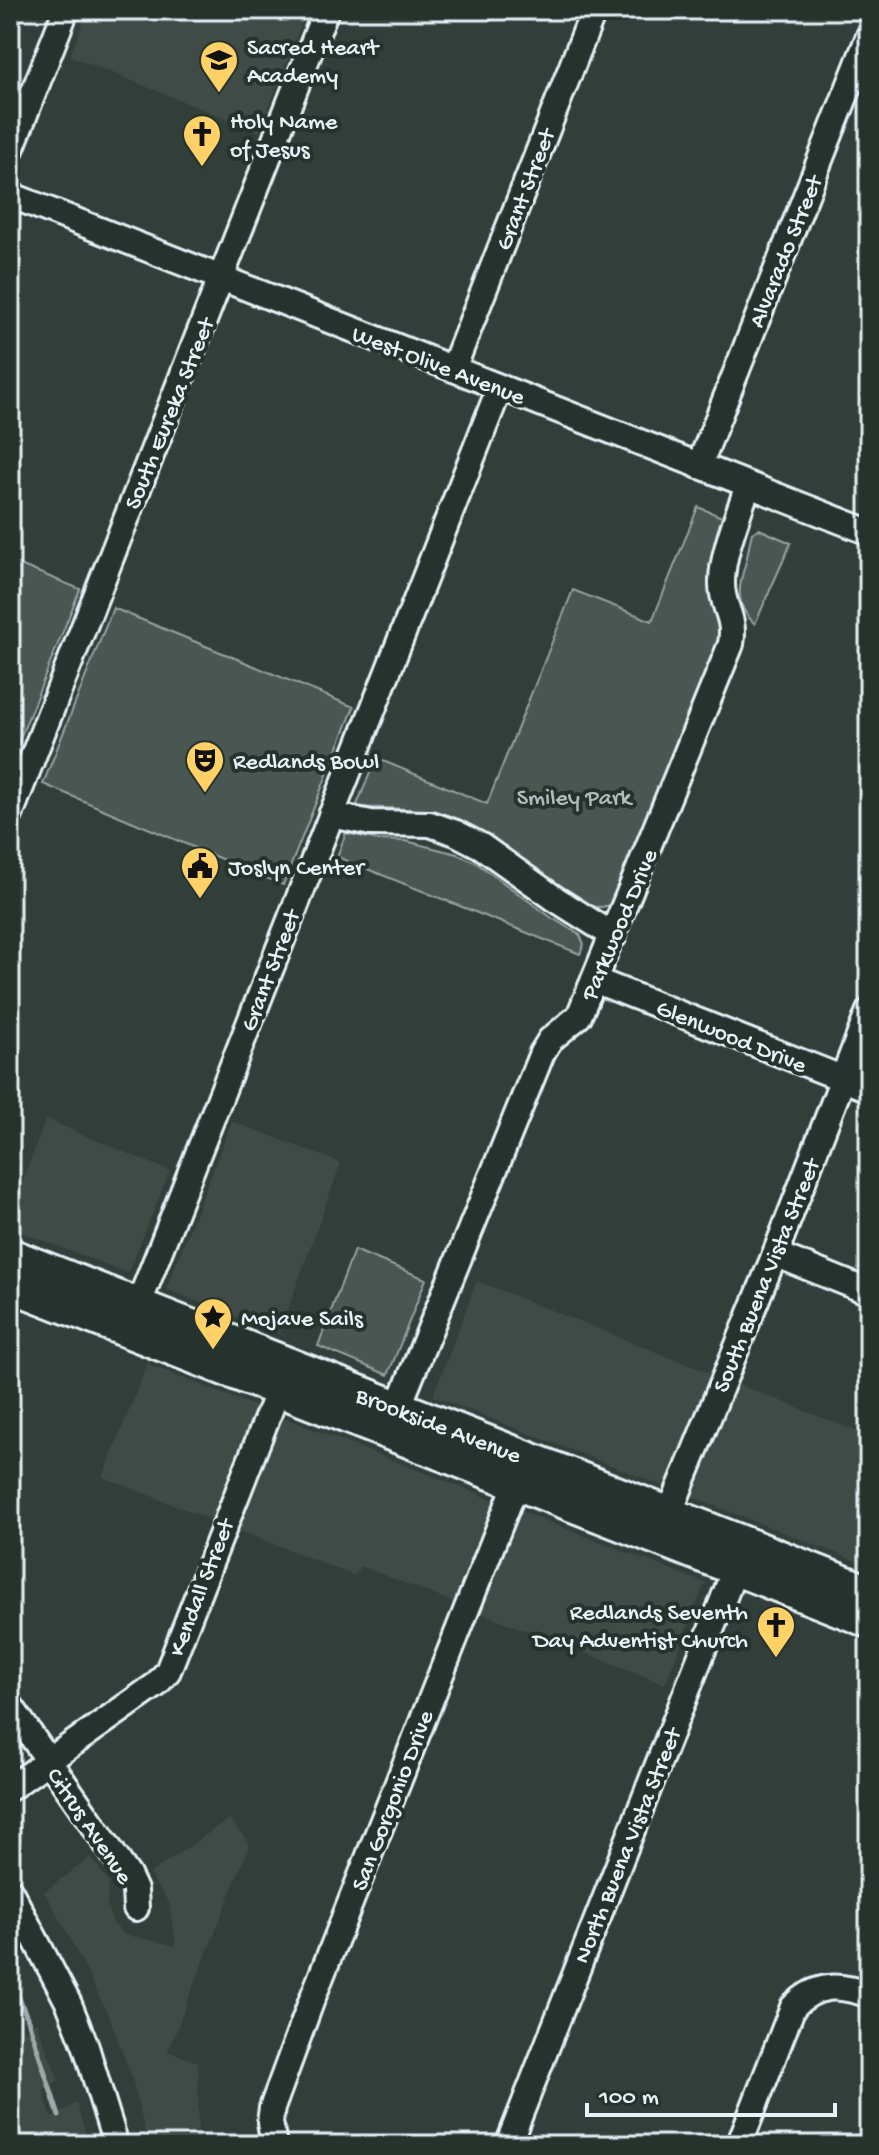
<svg xmlns="http://www.w3.org/2000/svg" width="879" height="2155" font-family="'Gochi Hand',sans-serif">
	<rect width="100%" height="100%" fill="#323e39"/>
	<filter id="ink" filterUnits="userSpaceOnUse"><feTurbulence type="fractalNoise" baseFrequency=".0125" numOctaves="2"/><feDisplacementMap in="SourceGraphic" scale="16" xChannelSelector="R" yChannelSelector="G"/><feConvolveMatrix kernelMatrix="1 2 1 2 8 2 1 2 1" color-interpolation-filters="sRGB"/></filter>
	<g filter="url(#ink)">
		<path fill="#3f4b46" d="M88 10H307L259 132 70 56Z
			M46 1119 170 1171 128 1273 10 1228V1214Z
			M232 1121 341 1163 279 1334 166 1289Z
			M477 1281 869 1436V1566L433 1396Z
			M147 1364 705 1583 665 1684 360 1566 355 1576 103 1477Z
			M229 1819 250 1844 168 2051 198 2062V2145H148L132 2078 110 2019 65 1928 44 1892 91 1857 109 1883 107 1906 112 1921 121 1932 127 1935 176 1946 169 1902 149 1874Z
			M10 2009 19 2034 36 2022 59 2080 43 2091 52 2118 76 2103 89 2145H10Z"/>
		<path fill="#495651" stroke="#98a4a4" stroke-width="2" d="M698 507 727 519C719 540 704 568 710 592 714 610 723 620 719 640L619 895C614 901 609 908 599 907 571 907 490 837 458 821 428 806 389 809 356 807L376 758 487 804 573 590 652 621Z
			M759 529 791 543 755 624C735 606 738 588 745 565 748 555 749 544 752 533Z
			M10 561 80 589 10 763Z
			M113 608 354 707 283 885 43 784Z
			M346 833 378 840 406 841 457 854 475 862 552 918 580 935 584 944 580 954 337 857Z
			M354 1250 426 1279 388 1375 318 1346Z"/>
		<g fill="none" stroke-linecap="round" stroke-linejoin="round">
			<path stroke="#9ea9ab" stroke-width="5" d="M10 1976 28 2020 59 2116"/>
			<defs>
				<path id="minor" d="M10 152 66 10
					M10 195 869 532
					M453 369 594 10
					M699 466 869 36
					M10 815 326 10
					M331 815 371 823 430 824 456 833 481 846 554 898 614 936
					M594 980 869 1089
					M775 1254 869 1292
					M132 1321 500 387
					M392 1423 542 1053 550 1040 579 1016 731 644C736 615 721 607 722 582 722 553 739 513 748 485
					M663 1529 775 1254 869 1011
					M10 1705 128 1875 135 1890 136 1908
					M10 1788 156 1685 168 1671 283 1377
					M10 1891 69 2004 86 2047 116 2145
					M274 2145 270 2122 272 2108 311 2002 523 1467
					M508 2145 741 1554
					M739 2145 793 2007C816 1983 839 1984 869 1995"/>
				<path id="major" d="M10 1255 869 1592
					M10 1285 869 1621"/>
			</defs>
			<use href="#minor" stroke="#e8f1f8" stroke-width="30"/>
			<use href="#major" stroke="#e8f1f8" stroke-width="38"/>
			<use href="#minor" stroke="#26332d" stroke-width="24"/>
			<use href="#major" stroke="#26332d" stroke-width="32"/>
		</g>
	</g>
	<defs>
		<symbol id="school-pin" viewBox="-11 -11 22 30"><path d="M0 17L-7.5 6A9.5 9.5 0 1 1 7.5 6Z" fill="#ffd166" stroke="#26332d"/><path d="M0-5L7-2L0 1L-7-2ZM-4 1L0 2.5L4 1V4Q0 6-4 4Z" fill="#111"/></symbol>
		<symbol id="church-pin" viewBox="-11 -11 22 30"><path d="M0 17L-7.5 6A9.5 9.5 0 1 1 7.5 6Z" fill="#ffd166" stroke="#26332d"/><path d="M-1.2-6h2.4v3.5h3.3v2.4h-3.3V6h-2.4V-.1h-3.3v-2.4h3.3Z" fill="#111"/></symbol>
		<symbol id="theatre-pin" viewBox="-11 -11 22 30"><path d="M0 17L-7.5 6A9.5 9.5 0 1 1 7.5 6Z" fill="#ffd166" stroke="#26332d"/><path d="M-5-5.5Q0-4 5-5.5V0Q5 5 0 6Q-5 5-5 0ZM-3.3-2.5H-1v1.5H-3.3ZM1-2.5H3.3v1.5H1ZM-2.8 1Q0 5.5 2.8 1Z" fill="#111"/></symbol>
		<symbol id="civic-pin" viewBox="-11 -11 22 30"><path d="M0 17L-7.5 6A9.5 9.5 0 1 1 7.5 6Z" fill="#ffd166" stroke="#26332d"/><path d="M-.6-6.5H3V-4.5H.6V-3L4-1V1h2V6H-6V1h2V-1L-.6-3ZM-1.2 2.5V6h2.4V2.5Z" fill="#111"/></symbol>
		<symbol id="sight-pin" viewBox="-11 -11 22 30"><path d="M0 17L-7.5 6A9.5 9.5 0 1 1 7.5 6Z" fill="#ffd166" stroke="#26332d"/><path d="M0-6L1.8-2.2L6-1.7L2.9 1.2L3.7 5.4L0 3.3L-3.7 5.4L-2.9 1.2L-6-1.7L-1.8-2.2Z" fill="#111"/></symbol>
	</defs>
	<g fill-rule="evenodd">
		<use href="#school-pin" x="197" y="38" width="44" height="60"/>
		<use href="#church-pin" x="180" y="112" width="44" height="60"/>
		<use href="#theatre-pin" x="183" y="738" width="44" height="60"/>
		<use href="#civic-pin" x="178" y="844" width="44" height="60"/>
		<use href="#sight-pin" x="191" y="1295" width="44" height="60"/>
		<use href="#church-pin" x="754" y="1603" width="44" height="60"/>
	</g>
	<g text-anchor="middle" stroke-width="8" stroke-linejoin="round" paint-order="stroke">
		<g font-size="24" fill="#e8f1f8" stroke="#26332d" text-anchor="start">
			<text x="247" y="54">Sacred Heart<tspan x="247" dy="28">Academy</tspan></text>
			<text x="230" y="128">Holy Name<tspan x="230" dy="28">of Jesus</tspan></text>
			<text x="233" y="768">Redlands Bowl</text>
			<text x="228" y="874">Joslyn Center</text>
			<text x="241" y="1325">Mojave Sails</text>
			<text x="748" y="1619" text-anchor="end">Redlands Seventh<tspan x="748" dy="28">Day Adventist Church</tspan></text>
		</g>
		<g font-size="24" fill="#e8f1f8" stroke="#26332d">
			<text transform="translate(524 189) rotate(-69)" y="8">Grant Street</text>
			<text transform="translate(784 251) rotate(-68)" y="8">Alvarado Street</text>
			<text transform="translate(439 364) rotate(21)" y="8">West Olive Avenue</text>
			<text transform="translate(168 413) rotate(-68)" y="8">South Eureka Street</text>
			<text transform="translate(618 924) rotate(-67)" y="8">Parkwood Drive</text>
			<text transform="translate(269 970) rotate(-69)" y="8">Grant Street</text>
			<text transform="translate(732 1035) rotate(22)" y="8">Glenwood Drive</text>
			<text transform="translate(765 1275) rotate(-68)" y="8">South Buena Vista Street</text>
			<text transform="translate(439 1424) rotate(21)" y="8">Brookside Avenue</text>
			<text transform="translate(200 1587) rotate(-69)" y="8">Kendall Street</text>
			<text transform="translate(391 1800) rotate(-69)" y="8">San Gorgonio Drive</text>
			<text transform="translate(91 1825) rotate(56)" y="8">Citrus Avenue</text>
			<text transform="translate(626 1845) rotate(-68)" y="8">North Buena Vista Street</text>
		</g>
		<g font-size="24" fill="#b0bbbe" stroke="#26332d">
			<text x="574" y="804">Smiley Park</text>
		</g>
	</g>
	<rect width="879" height="2155" fill="none" stroke="#26332d" stroke-width="40"/>
	<rect x="20" y="20" width="839" height="2115" fill="none" stroke="#e8f1f8" stroke-width="3" filter="url(#ink)"/>
	<path d="M587 2103v12h248v-12" fill="none" stroke="#e8f1f8" stroke-width="4"/>
	<text x="599" y="2103" font-size="24" fill="#e8f1f8" stroke="#26332d" stroke-width="6" paint-order="stroke">100 m</text>
</svg>
